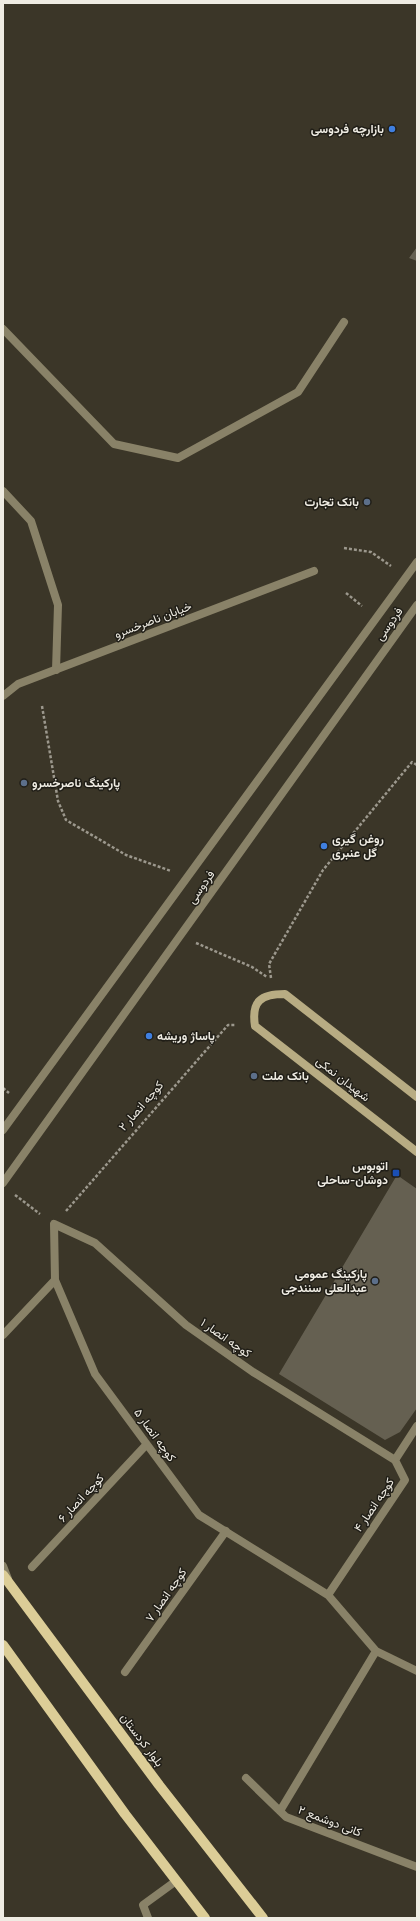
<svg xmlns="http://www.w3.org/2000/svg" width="420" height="1921" font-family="Mulish,Vazirmatn,sans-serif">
	<rect width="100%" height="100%" fill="#3b3628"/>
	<path fill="#656051" d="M417 247V261L409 258Z
		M397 1175 417 1189V1408L400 1432 385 1440 279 1374Z"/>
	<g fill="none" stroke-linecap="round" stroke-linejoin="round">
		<path stroke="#9c988d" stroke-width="2.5" stroke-dasharray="3 2" stroke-linecap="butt" d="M344 548 371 552 391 566
			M346 593 362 606
			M42 706 58 801 66 820 126 855 171 871
			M196 943 252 967 267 977
			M271 978 269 964 323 870 412 762 417 765
			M3 1088 9 1093
			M15 1195 40 1214
			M66 1211 228 1025H236"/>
		<path stroke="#898268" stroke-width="8" d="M3 329 114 444 178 458 298 392 344 322
			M3 491 31 521 58 605 56 670
			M3 1335 55 1280
			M395 1460 253 1372 186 1325 95 1243 54 1224 55 1280 95 1374 199 1515 328 1595 376 1651 417 1671
			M395 1460 417 1426
			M3 1566 8 1579
			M32 1567 146 1445
			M328 1595 405 1480 395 1460
			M125 1672 226 1531
			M246 1778 286 1817 417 1867
			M280 1811 376 1651"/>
		<path stroke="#898268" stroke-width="8" d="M3 696 18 684 314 571
			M3 1130 417 562
			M3 1183 417 605
			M148 1918 143 1905 176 1881"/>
		<path stroke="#b8ac83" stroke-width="8" d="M417 1097 285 994C261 994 251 1001 255 1026L417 1152"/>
		<path stroke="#dccd97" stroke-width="10" d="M3 1575 159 1785 263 1918
			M3 1645 125 1814 205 1918"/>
	</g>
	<g fill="#3f7fe0" stroke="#201e17" stroke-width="1.5">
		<circle cx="392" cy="129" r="4"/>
		<circle cx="324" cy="846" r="4"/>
		<circle cx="149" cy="1036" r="4"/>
	</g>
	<g fill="#5c6f8a" stroke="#201e17" stroke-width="1.5">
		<circle cx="367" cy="502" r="4"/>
		<circle cx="24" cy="783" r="4"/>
		<circle cx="254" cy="1076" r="4"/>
		<circle cx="375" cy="1281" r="4"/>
	</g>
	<rect fill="#1a4fb4" stroke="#201e17" stroke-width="1.5" x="392" y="1169" width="8" height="8" rx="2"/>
	<g text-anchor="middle" stroke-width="3" stroke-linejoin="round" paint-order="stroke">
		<g font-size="12" font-weight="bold" fill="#efece3" stroke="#201e17" text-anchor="end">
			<text x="384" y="133">بازارچه فردوسی</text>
			<text x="359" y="506">بانک تجارت</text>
			<text x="32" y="787" text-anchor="start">پارکینگ ناصرخسرو</text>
			<text x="332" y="843" text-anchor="start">روغن گیری<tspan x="332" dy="14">گل عنبری</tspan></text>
			<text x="157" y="1040" text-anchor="start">پاساژ وریشه</text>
			<text x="262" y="1080" text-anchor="start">بانک ملت</text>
			<text x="388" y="1170">اتوبوس<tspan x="388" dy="14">دوشان-ساحلی</tspan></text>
			<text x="367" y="1278">پارکینگ عمومی<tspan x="367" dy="14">عبدالعلی سنندجی</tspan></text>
		</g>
		<g font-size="12" fill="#efece3" stroke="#201e17">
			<text transform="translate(153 620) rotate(-21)" y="4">خیابان ناصرخسرو</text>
			<text transform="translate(389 624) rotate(-54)" y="4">فردوسی</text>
			<text transform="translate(201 887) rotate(-55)" y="4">فردوسی</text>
			<text transform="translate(343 1079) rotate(38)" y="4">شهیدان نمکی</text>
			<text transform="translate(141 1106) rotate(-49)" y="4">کوچه انصار ۲</text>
			<text transform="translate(226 1338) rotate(35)" y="4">کوچه انصار ۱</text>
			<text transform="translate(155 1435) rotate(54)" y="4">کوچه انصار ۵</text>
			<text transform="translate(81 1498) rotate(-47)" y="4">کوچه انصار ۶</text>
			<text transform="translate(374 1505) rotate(-56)" y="4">کوچه انصار ۴</text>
			<text transform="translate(166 1595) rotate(-55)" y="4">کوچه انصار ۷</text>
			<text transform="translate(142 1740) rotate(53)" y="4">بلوار کردستان</text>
			<text transform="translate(330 1821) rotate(21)" y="4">کانی دوشمع ۲</text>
		</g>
	</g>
	<rect width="420" height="1921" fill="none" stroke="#efece3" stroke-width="8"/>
</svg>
